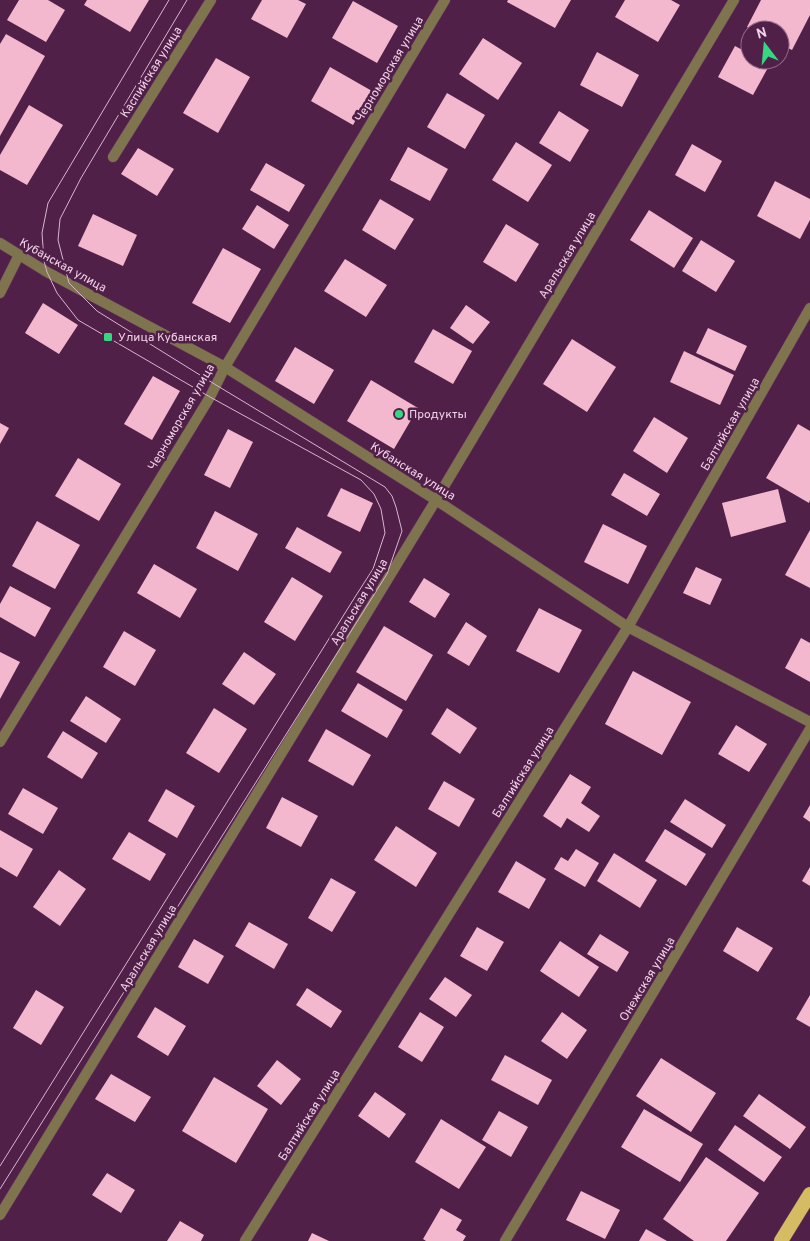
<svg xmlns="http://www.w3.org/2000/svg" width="810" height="1241" font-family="Overpass,sans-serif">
	<rect width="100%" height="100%" fill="#512048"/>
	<path fill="#f3b7ce" d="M19 0H48L65 10 46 42 7 20Z
		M87 0H149L130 32 84 5Z
		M262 0H298L306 4 287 38 251 19Z
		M508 0H571L555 28 507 2Z
		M625 0H671L680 5 658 42 615 17Z
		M761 0H810V15L792 50 780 44V30H752L747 27Z
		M353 1 398 26 377 63 332 38Z
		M6 34 45 56 0 136V44Z
		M483 38 522 63 498 100 459 74Z
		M735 46 750 54V60H762L770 64 753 95 718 77Z
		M597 52 639 75 622 107 580 85Z
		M216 58 250 77 218 133 183 113Z
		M330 67 372 91 353 125 311 101Z
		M447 93 485 115 465 149 427 127Z
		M29 105 63 125 27 185 0 170V155Z
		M559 111 589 130 570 162 539 143Z
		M516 142 552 165 528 202 492 180Z
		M692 144 722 161 705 192 675 175Z
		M408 147 448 169 430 201 390 180Z
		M138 148 174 169 157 196 121 174Z
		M266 163 305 185 289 212 250 190Z
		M775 181 810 199V220L800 239 757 216Z
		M380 199 414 219 395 250 362 230Z
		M257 205 289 225 274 249 242 229Z
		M649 210 693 238 674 268 630 240Z
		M93 214 137 235 123 266 78 246Z
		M506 224 539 244 516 282 483 262Z
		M701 240 735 261 716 292 682 271Z
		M223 248 261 269 230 323 192 303Z
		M345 259 387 285 366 317 324 291Z
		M43 303 78 325 59 354 25 333Z
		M466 305 490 322 473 344 450 328Z
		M708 328 747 346 735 371 696 353Z
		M433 329 472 351 453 384 414 362Z
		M572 339 616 367 587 412 543 384Z
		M295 347 334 370 314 404 275 381Z
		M684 351 734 375 720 405 670 382Z
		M153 376 180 391 152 440 124 424Z
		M371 380 418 408 394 449 347 421Z
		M654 417 688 438 667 473 633 451Z
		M0 423 9 428 0 444Z
		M798 424 810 431V500L809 503 766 478Z
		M228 429 253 442 230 488 204 475Z
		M78 458 121 484 99 521 55 496Z
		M624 473 660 494 647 516 611 495Z
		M341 488 373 503 360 532 327 516Z
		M778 489 786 522 731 537 722 503Z
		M215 511 258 534 238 571 196 548Z
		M37 521 80 545 55 589 12 566Z
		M603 524 647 546 628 584 584 562Z
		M297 527 342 552 330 573 285 548Z
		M810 530V588L785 575Z
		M154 564 197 589 180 618 137 593Z
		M696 567 722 579 710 605 683 593Z
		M292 577 323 596 295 641 264 622Z
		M424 578 450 594 435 618 409 602Z
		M10 586 51 608 35 637 0 617V604Z
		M539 608 582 630 559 673 516 651Z
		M466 622 487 636 469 666 447 653Z
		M384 626 433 655 406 701 356 672Z
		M124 631 156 650 135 686 103 667Z
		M801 638 810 643V682L785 668Z
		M0 652 20 662 0 699Z
		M244 652 276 674 254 705 222 684Z
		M633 671 691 702 662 755 605 724Z
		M358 683 403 710 387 738 341 711Z
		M86 696 121 719 106 743 70 721Z
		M214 708 247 729 219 773 186 753Z
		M447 708 477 728 460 754 431 734Z
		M736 725 767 744 749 772 718 754Z
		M326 729 371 755 353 786 308 761Z
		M63 731 98 753 82 779 47 757Z
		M570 774 591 787 581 803 600 816 589 832 567 818 561 828 543 816Z
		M444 781 475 799 459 827 428 809Z
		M23 788 58 808 43 834 8 814Z
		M166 789 195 806 177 838 148 821Z
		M282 797 318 816 301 847 266 828Z
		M685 799 726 825 712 848 670 822Z
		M810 805V822L803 817Z
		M396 826 437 853 416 887 374 860Z
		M665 829 706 854 686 886 645 861Z
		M0 830 33 849 17 877 0 867Z
		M129 832 166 854 150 881 112 859Z
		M576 849 599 863 585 887 554 869 561 857 568 861Z
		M614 853 657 880 640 908 597 881Z
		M516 861 546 879 529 909 498 892Z
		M810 867V886L802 881Z
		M59 870 86 889 60 926 33 907Z
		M331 878 356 892 332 932 308 918Z
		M249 922 288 944 274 969 235 946Z
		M477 927 504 942 487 971 460 956Z
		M737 927 773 948 758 972 723 951Z
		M600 934 629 952 617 972 587 954Z
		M194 939 224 956 208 984 178 967Z
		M560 941 599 967 579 997 540 971Z
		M445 977 472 995 456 1017 429 999Z
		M307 988 342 1011 331 1028 296 1005Z
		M36 990 64 1007 41 1045 13 1028Z
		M810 995V1027L796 1019Z
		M155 1007 186 1026 168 1056 137 1037Z
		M420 1012 444 1027 422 1062 398 1047Z
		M562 1012 587 1030 567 1059 541 1041Z
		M505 1055 552 1080 538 1105 491 1080Z
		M661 1058 716 1093 691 1132 636 1096Z
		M277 1060 301 1079 281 1105 257 1086Z
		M111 1074 151 1097 135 1122 95 1099Z
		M214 1077 268 1109 236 1163 182 1131Z
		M375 1092 406 1114 389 1138 358 1116Z
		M759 1094 806 1127 790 1149 743 1116Z
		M644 1109 703 1144 680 1182 621 1147Z
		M499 1111 528 1127 511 1157 482 1140Z
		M441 1119 486 1147 459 1189 415 1162Z
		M735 1125 782 1157 764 1182 718 1150Z
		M706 1157 759 1193 726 1241H694L663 1219Z
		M107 1173 135 1190 121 1213 92 1195Z
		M581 1191 620 1210 605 1239 566 1220Z
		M441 1208 462 1220 456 1230 466 1236 463 1241H426L423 1239Z
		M180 1221 204 1235 201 1241H167Z
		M646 1229 667 1241H639Z
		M312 1233 329 1241H308Z"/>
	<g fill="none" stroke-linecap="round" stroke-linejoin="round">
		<defs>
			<path id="minor" d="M113 157 211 0
				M0 243 47 272 225 367 436 500 628 627 810 722
				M0 293 19 255
				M0 742 210 397 225 367 445 0
				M0 1215 436 500 734 0
				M245 1241 628 627 810 308
				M505 1241 810 729"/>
			<path id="trunk" d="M781 1241 810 1194"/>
		</defs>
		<use href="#minor" stroke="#6e4065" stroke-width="11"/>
		<use href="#trunk" stroke="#6e4065" stroke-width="15"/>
		<use href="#minor" stroke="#7e744e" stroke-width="10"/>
		<use href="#trunk" stroke="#d5bc62" stroke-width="14"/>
		<path stroke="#d7b5cf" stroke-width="1" d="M0 1166 355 597 373 569 385 533 381 509 374 494 361 480 210 397 78 320 57 293 47 272 44 261 42 233 48 203 169 0
			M0 1189 387 574 402 531 396 507 392 496 385 487 216 385 97 311 69 283 58 240 60 219 81 178 187 0"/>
	</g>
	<g fill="#34d881" stroke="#512048" stroke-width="2">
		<rect x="103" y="332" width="10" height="10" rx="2.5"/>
		<circle cx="399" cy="414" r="5"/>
	</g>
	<g text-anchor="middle" stroke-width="5" stroke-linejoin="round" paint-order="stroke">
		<g font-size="12" fill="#f1d2e9" stroke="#512048">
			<text transform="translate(389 69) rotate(-59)" y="4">Черноморская улица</text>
			<text transform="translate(151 72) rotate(-58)" y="4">Каспийская улица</text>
			<text transform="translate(567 255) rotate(-59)" y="4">Аральская улица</text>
			<text transform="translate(63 265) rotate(29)" y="4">Кубанская улица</text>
			<text transform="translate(181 417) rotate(-60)" y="4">Черноморская улица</text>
			<text transform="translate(730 424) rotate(-60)" y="4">Балтийская улица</text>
			<text transform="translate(413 471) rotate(32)" y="4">Кубанская улица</text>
			<text transform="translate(359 602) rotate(-59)" y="4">Аральская улица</text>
			<text transform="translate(523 772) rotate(-58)" y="4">Балтийская улица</text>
			<text transform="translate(148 948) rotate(-59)" y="4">Аральская улица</text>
			<text transform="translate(647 979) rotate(-59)" y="4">Онежская улица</text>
			<text transform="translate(309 1115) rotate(-58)" y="4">Балтийская улица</text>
		</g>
		<g font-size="12" fill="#f1d2e9" stroke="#512048" text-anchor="start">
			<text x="118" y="341">Улица Кубанская</text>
			<text x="409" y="418">Продукты</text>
		</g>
	</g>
	<g transform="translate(765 45) rotate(344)"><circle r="24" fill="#512048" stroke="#916788"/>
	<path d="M0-4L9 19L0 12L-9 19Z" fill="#34d881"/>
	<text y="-8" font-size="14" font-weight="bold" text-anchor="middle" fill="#f1d2e9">N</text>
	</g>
</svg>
